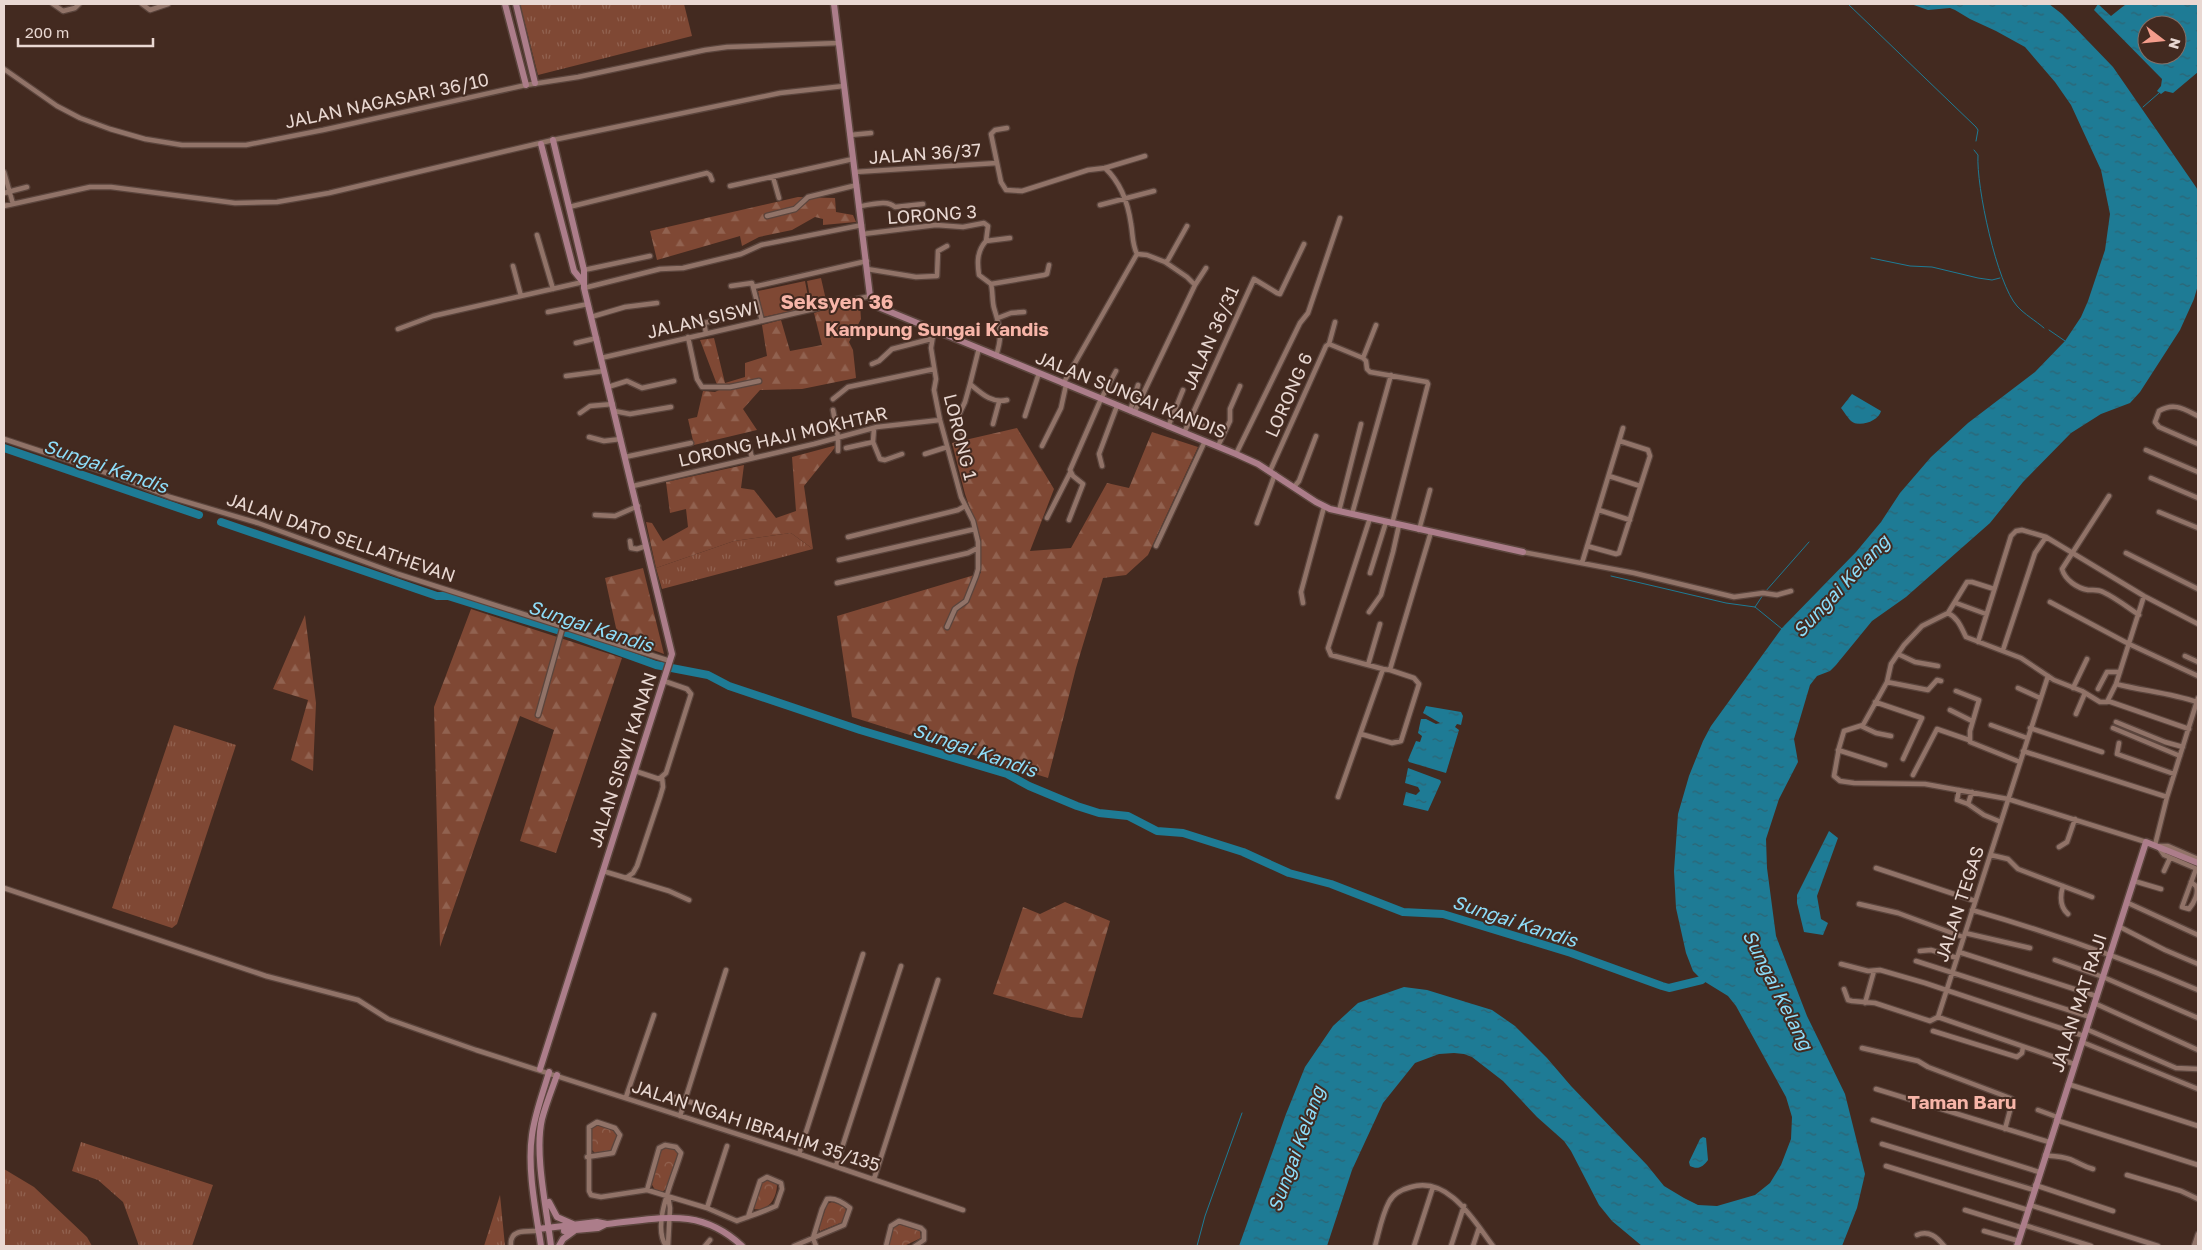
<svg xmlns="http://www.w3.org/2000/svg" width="2202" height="1250" font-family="'Golos Text',sans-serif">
	<defs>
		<pattern id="grass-tufts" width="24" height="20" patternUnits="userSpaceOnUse" patternTransform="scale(1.25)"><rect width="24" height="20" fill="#7f4834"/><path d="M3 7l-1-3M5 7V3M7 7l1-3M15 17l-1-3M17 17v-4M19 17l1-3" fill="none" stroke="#916250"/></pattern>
		<pattern id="forest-firs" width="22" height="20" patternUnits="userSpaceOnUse" patternTransform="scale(1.25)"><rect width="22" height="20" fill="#7f4834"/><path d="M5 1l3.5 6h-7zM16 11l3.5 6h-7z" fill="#916250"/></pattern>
		<pattern id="park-crowns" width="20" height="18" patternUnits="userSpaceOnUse" patternTransform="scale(1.25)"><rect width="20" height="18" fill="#7f4834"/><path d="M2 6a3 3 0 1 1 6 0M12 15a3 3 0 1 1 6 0" fill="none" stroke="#916250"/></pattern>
		<pattern id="water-ripples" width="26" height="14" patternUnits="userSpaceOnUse" patternTransform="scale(1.25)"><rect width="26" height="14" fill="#1e7b95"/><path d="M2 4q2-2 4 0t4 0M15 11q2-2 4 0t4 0" fill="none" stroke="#2e6473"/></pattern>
	</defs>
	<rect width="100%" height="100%" fill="#432a20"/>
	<path fill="url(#grass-tufts)" d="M520 4H684L692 36 538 75Z
		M791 533 813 549 662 589 656 568 734 541Z
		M174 725 236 745 177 924 172 928 112 908Z
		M81 1142 213 1185 192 1246H139L123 1202 98 1180 72 1171Z
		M4 1169 34 1187 87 1237 92 1246H4Z
		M500 1195 505 1246H484Z"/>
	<path fill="url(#forest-firs)" d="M798 197 835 198 836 212 853 215 856 222 823 225V219L815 217 792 230 759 237 742 246 740 236 657 260 650 231Z
		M860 304 861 319 849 342 853 350 856 378 802 389 760 390 743 409 757 430 694 445 688 419 697 417 703 391 715 392 719 390 700 340 714 338 725 383 745 377V363L767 356 762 325 781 320 790 351 822 345 814 313 827 309Z
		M1017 428 1054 489 1030 551 1071 548 1107 483 1129 488 1152 432 1198 447 1148 555 1126 575 1103 578 1076 668 1048 778 852 717 837 616 981 573V541L965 494 952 443Z
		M837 445 804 486 813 549 791 533 734 541 656 568 646 522 652 523 663 541 688 527 686 509 670 513 666 482 744 465 741 488 754 490 776 518 796 511 792 457Z
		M643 568 664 654 618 637 605 578Z
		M471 609 622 658 556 853 520 841 554 730 520 716 440 947 434 707Z
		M305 615 316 703 313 771 291 760 308 700 273 689Z
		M1065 902 1110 921 1082 1018 1071 1017 993 994 1023 907 1040 914Z"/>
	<path fill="url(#park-crowns)" d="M595 1125C603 1127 614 1128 618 1136L611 1152 595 1153 592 1150V1128Z
		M667 1146 675 1149 678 1154 669 1187 662 1192 655 1190 651 1183 661 1150Z
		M766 1180 776 1182 777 1186C776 1199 769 1211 754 1209L761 1183Z
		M832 1202 845 1206 846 1211 843 1222 820 1231 819 1229 827 1204Z
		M898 1224 920 1231 921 1238 904 1246H888L894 1226Z"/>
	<path fill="#7f4834" d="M821 278 826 300 811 303 807 281Z
		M805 281 810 307 763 317 758 291Z"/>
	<path fill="url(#water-ripples)" fill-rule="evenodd" d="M1911 4H2049L2062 14 2113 67 2198 190V285L2194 299 2180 330 2140 392 2130 403 2101 414 2071 433 2023 482 1990 523 1906 597 1872 621 1836 665 1830 671 1817 676 1810 685 1794 739 1798 762 1779 799 1766 839 1767 868 1776 936 1807 1016 1845 1094 1865 1174 1857 1208 1842 1246H1642L1612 1221 1599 1205 1571 1151 1564 1141 1537 1117 1503 1081 1472 1057 1464 1054 1454 1053 1439 1054 1415 1063 1383 1103 1352 1170 1327 1246H1239L1286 1114 1305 1067 1333 1026 1358 1003 1404 987 1427 990 1492 1010 1515 1026 1547 1058 1571 1086 1647 1165 1664 1186 1684 1198 1698 1205 1717 1206 1755 1195 1770 1183 1781 1165 1791 1139 1792 1117 1786 1097 1736 1006 1728 996 1702 980 1693 971 1686 953 1676 908 1674 871 1678 814 1689 776 1703 741 1711 726 1782 628 1856 552 1881 522 1900 493 1931 457 1968 423 2035 372 2065 341 2081 317 2088 301 2105 250 2110 214 2101 170 2071 105 2055 82 2025 47 1996 31 1970 19 1955 10 1950 8 1928 10Z
		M2098 4 2111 16 2126 4H2198V72L2173 93 2165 91 2161 94 2157 91 2161 86 2162 79 2094 10ZM2147 25H2177V55H2147Z
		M1852 394 1881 411C1879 421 1859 428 1851 421 1848 418 1844 412 1841 408Z
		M1426 706 1461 712 1463 716 1461 725 1457 724 1455 727 1459 730 1446 773 1409 762 1408 760 1416 741 1420 742 1422 736 1418 733 1421 719H1426L1436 724 1440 723 1423 713Z
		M1408 768 1440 780 1441 782 1428 811 1403 805 1406 792 1416 795 1420 791 1418 787 1405 783Z
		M1829 831 1838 838 1817 896 1821 919 1828 923 1823 935 1804 932 1797 903V895Z
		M1703 1137 1706 1138 1708 1160C1703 1167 1698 1170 1690 1166L1689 1162 1700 1139Z"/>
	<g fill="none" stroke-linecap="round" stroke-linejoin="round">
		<path stroke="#1e7b95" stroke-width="1" d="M1848 4 1976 127 1978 130 1976 141
			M2143 107 2159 93
			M1974 150 1978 155C1976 186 1997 284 2017 306 2024 314 2036 321 2044 328
			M1871 258 1910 266 1932 267 1978 278 1992 280 2000 278
			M2049 330 2065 341
			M1611 576 1726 603 1755 607 1782 629
			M1765 592 1809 542
			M1755 607 1763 595
			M1197 1246 1205 1216 1242 1113"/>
		<path stroke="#1e7b95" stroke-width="8" d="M4 448 199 515
			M221 522 437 596H448L573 635 656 665 708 675 729 686 860 730 1007 774 1029 786 1077 806 1099 813 1128 816 1157 831 1183 833 1243 852 1289 873 1331 884 1403 912 1443 914 1571 953 1662 986 1669 988 1702 980 1708 973"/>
		<defs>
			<path id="street" d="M53 4 63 11 75 8 79 4
				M142 4 150 10 168 4
				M4 69 57 106 80 118 110 129 145 139 182 145H246L323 130 526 85 578 77 705 50 727 47 839 43
				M1007 128 995 130 991 134 1001 182 1006 190 1022 191 1088 170 1105 168 1145 156
				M850 135 871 133
				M1105 168C1120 182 1128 203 1131 224 1133 235 1132 244 1137 254
				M4 172 13 204
				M855 172 997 163
				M773 177 779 198
				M730 186 853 159
				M4 193 27 187
				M1100 205 1154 191
				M4 206 90 187H111L235 203 277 202 329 193 553 140 780 93 844 86
				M860 206C871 205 887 199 895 207L923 204
				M569 207 707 173 710 175 712 180
				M767 216 795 209 808 197 857 185
				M863 234 936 225 963 227 984 223 988 226 986 241
				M537 235 553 289
				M1165 262 1187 277 1195 285
				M513 266 521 296 583 282
				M867 269 916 277 937 276 938 251 947 246
				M584 270 650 256
				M991 284 1044 275 1047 274 1049 265
				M731 286 752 283 762 321
				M753 287 867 261
				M584 288 660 269 683 268 741 254 761 245 862 225
				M548 312 588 304
				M591 317 625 307 657 303
				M998 318 1011 313 1024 312
				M398 329 433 316 521 296
				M934 330 931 348 936 379 934 390 940 420 961 497 973 521 978 542V569L976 576 966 601 955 609 947 627
				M706 333 704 323 722 319
				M688 337 697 379 702 387H730L759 381
				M576 343 597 338
				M1329 344 1335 322
				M979 348 970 384C981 393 992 404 1007 400
				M996 356C1003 335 1000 328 994 308 992 301 993 292 991 284L979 275C977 262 977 251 986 241L1010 238
				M601 358 870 296
				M1363 358 1376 325
				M872 364 879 361 892 349 931 339
				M566 376 604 371
				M1063 384 1137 254 1147 255 1165 262 1168 260 1187 226
				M608 387 627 381 642 388 674 381
				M833 399 848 387 934 369
				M833 410 838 437V451
				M614 411 630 414 671 407
				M1130 411 1138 385
				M580 413 590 406 613 404
				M1134 413 1195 285 1206 268
				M1025 416 1039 373
				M2198 416C2184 409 2174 402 2159 411L2155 422 2159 427 2198 444
				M1190 420 1205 427
				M993 424 999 402
				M1168 427 1183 390
				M1184 433 1254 279 1277 293 1280 294 1304 244
				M963 435 961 430 955 423 965 402 970 384
				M589 437 604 441 621 439
				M4 439 113 475 170 497 258 523 398 574 670 661
				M748 442 752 458
				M873 442 880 459 885 460 902 454
				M1042 446 1061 408 1066 385
				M1218 446 1230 421V409L1240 386
				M846 448 873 442 874 428
				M2146 450 2198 472
				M925 454 947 447
				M1236 454 1300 323 1308 313 1340 218
				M625 457 691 443
				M1102 466 1099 454 1117 406
				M1270 471 1326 346 1329 344 1363 358 1366 361 1367 369 1370 372 1427 382 1428 384 1392 524
				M1609 476 1640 486
				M2151 478 2198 498
				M633 486 814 444 877 427 940 420
				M1294 487 1299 481 1316 436
				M2109 496 2062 569C2065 580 2077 588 2088 590 2093 590 2098 589 2103 592 2116 598 2127 607 2139 615
				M1599 510 1630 520
				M1339 511 1361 424
				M2159 512 2198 528
				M1352 514 1391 375
				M595 515 615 516 638 506
				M1047 518 1070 473
				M1370 518 1328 648 1331 655 1383 669 1390 670 1391 666 1431 532
				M1069 520 1083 484 1073 476 1070 470 1101 399 1116 371
				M1257 523 1275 474
				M1419 530 1430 490
				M848 537 958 510 965 506
				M630 541 631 548 637 549 646 546
				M1156 546 1205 441
				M1587 546 1616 554 1619 553 1650 456 1648 450 1620 441
				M1523 552 1634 573 1734 597 1763 593 1777 595 1791 591
				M2126 553 2198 589
				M839 560 975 529
				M1582 563 1623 428
				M1370 573 1386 522
				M837 583 968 553 978 548
				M2144 596 2116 684 2107 702H2100L2082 691 2054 680 2021 658 1966 637C1961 627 1958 618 1948 613L1922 626 1904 645 1891 664 1887 682 1863 725 1844 731 1839 748 1834 776 1840 781 1854 783 1925 784 2008 799 2146 842
				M2050 602 2129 644 2198 676
				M1303 603 1301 592 1324 507
				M1956 603 1986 614
				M1369 612 1381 595 1393 552 1399 525
				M1948 613 1967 582H1972L1994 589
				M1978 642 2011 536 2016 531 2022 530 2046 537 2144 596 2198 624
				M2003 650 2035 553 2046 537
				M1898 654 1915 662 1938 666
				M2185 656 2198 662
				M1368 665 1380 624
				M1887 682 1928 690 1937 680 1941 681
				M2116 684C2144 691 2170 693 2197 702
				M2018 688 2040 698
				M2073 688 2087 659
				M2098 689 2107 672H2120
				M1956 691 1979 700 1970 731V742L2020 762
				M2108 701 2189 729
				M1875 702 1922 718 1903 759
				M1950 710 1972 721
				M2076 714 2085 693
				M538 715 563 626
				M2116 722 2165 742 2183 747
				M1991 725 2027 738
				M1861 726 1876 733 1891 736
				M2030 728 2102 752
				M2113 728 2180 756
				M1361 734 1392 743 1401 741 1419 684 1414 678 1390 670
				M2119 743 2117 754 2174 774
				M1838 750 1885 765
				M2023 751 2167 797
				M635 771 659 779 666 773 691 694 687 689 664 681
				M1913 775 1937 729 1969 740
				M1959 790 1957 800 1968 804 1972 792
				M1338 797 1383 669
				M1968 804 1984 815 2001 822
				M2155 845 2167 797 2198 698
				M2159 846H2168L2198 859
				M2059 847 2067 842 2075 819
				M2159 848 2164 855 2197 869
				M1991 855 2008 859 2018 869 2092 897
				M1876 868 1975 901
				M603 871 669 891 689 900
				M2164 871 2170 858
				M626 878 633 873 637 866 660 797 663 787 662 777
				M2134 881 2161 889
				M2191 882 2196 886C2199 893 2194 903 2189 909L2182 907 2196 869
				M2063 886C2060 896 2060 907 2068 914
				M4 888 266 976 358 1000 388 1019 476 1050 799 1154 963 1210
				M2128 903 2198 935
				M1859 904 1898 913 1963 937
				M1972 910C2049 932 2125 959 2198 990
				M2120 927 2165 950 2198 964
				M1965 933 2030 948
				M1920 951 1931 950 1957 958
				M1959 952 2096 996
				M2055 960 2103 977 2198 1018
				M1916 961 2090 1017
				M1841 964 1868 971 1880 970 1925 983 2084 1036
				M1844 989 1848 1000 1852 1001 1875 1003 1930 1021 1938 1017
				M1865 1003 1874 971
				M2094 1003 2198 1050
				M1938 1017 2048 676
				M1938 1017 2074 1064
				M2086 1029 2176 1068 2198 1069
				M1933 1031 2017 1057 2022 1053 2023 1047
				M2082 1042 2198 1089
				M1862 1048 1918 1061 1928 1067 2010 1098 2013 1100 2012 1103 2005 1129
				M2068 1084 2198 1126
				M1876 1089 2049 1142
				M668 1095 703 1106
				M626 1097 654 1015
				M2038 1110 2057 1117
				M680 1116 726 970
				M1873 1120 2039 1172
				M2056 1120 2198 1165
				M1882 1144 2034 1190
				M799 1154 863 954
				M2045 1155C2055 1157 2065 1156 2074 1161 2081 1164 2085 1167 2093 1169
				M587 1157 613 1153 620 1135 615 1128 597 1122 589 1127V1191L591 1195 601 1197 647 1190 707 1208 737 1221C750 1216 763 1212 776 1206L782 1189 781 1183 767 1177 760 1181 748 1217
				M836 1166 901 966
				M1886 1166 2028 1210
				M2127 1175 2181 1191 2198 1199
				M874 1179 938 980
				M2035 1185 2113 1211
				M647 1190 659 1148 665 1145 676 1147 681 1153C674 1178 651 1224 666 1246
				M2030 1205 2158 1246
				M707 1208 727 1146
				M1965 1210 2023 1228
				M2024 1225 2091 1246
				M1984 1231 2019 1241
				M1917 1235C1929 1230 1937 1237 1944 1246
				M813 1238 816 1246
				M511 1246C509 1229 526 1231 539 1231
				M668 1246 670 1208 668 1196
				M705 1246 710 1240
				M794 1246 844 1225 850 1208C844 1203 836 1197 827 1199L822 1209 813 1238
				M886 1246 891 1226 899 1221 921 1228 924 1231V1240L915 1246
				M1375 1246C1379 1232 1382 1215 1389 1202 1393 1194 1403 1189 1411 1187 1449 1176 1474 1221 1493 1246
				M1414 1246 1433 1187
				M1451 1246 1464 1206
				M1473 1246 1479 1228
				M2194 1246 2198 1234"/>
			<path id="secondary" d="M505 4 526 85
				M516 4 535 83
				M834 4 870 296 876 306 1236 454 1258 464 1316 502 1330 509 1523 552
				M541 144 574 271 583 282
				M540 1069 672 654 584 288V270L553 140
				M549 1202 557 1217 573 1224
				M538 1229 597 1222 607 1224C660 1219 699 1206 742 1246
				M564 1231 598 1228 606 1224
				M541 1246C536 1212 527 1169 532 1135 535 1113 543 1093 549 1072
				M551 1246C547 1211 534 1153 542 1119 546 1104 552 1089 557 1075
				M559 1246 563 1239 574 1231
				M2017 1246 2146 842 2198 863"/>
		</defs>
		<use href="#street" stroke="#5b453d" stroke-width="7"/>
		<use href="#secondary" stroke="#5b453d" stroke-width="9"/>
		<use href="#street" stroke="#917368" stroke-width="4.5"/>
		<use href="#secondary" stroke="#ac7d8a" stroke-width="6"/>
	</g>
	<g text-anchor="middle" stroke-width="4" stroke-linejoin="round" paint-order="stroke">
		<g font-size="18" fill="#e9d8d2" stroke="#432a20">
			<text transform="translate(387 101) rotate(-12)" y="6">JALAN NAGASARI 36/10</text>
			<text transform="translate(925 154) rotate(-4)" y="6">JALAN 36/37</text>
			<text transform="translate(932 215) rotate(-4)" y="6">LORONG 3</text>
			<text transform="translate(703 320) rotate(-13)" y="6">JALAN SISWI</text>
			<text transform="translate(1211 338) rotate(-66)" y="6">JALAN 36/31</text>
			<text transform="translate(1131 395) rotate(22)" y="6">JALAN SUNGAI KANDIS</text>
			<text transform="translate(1289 395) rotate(-66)" y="6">LORONG 6</text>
			<text transform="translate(783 437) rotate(-13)" y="6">LORONG HAJI MOKHTAR</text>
			<text transform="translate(960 437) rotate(76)" y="6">LORONG 1</text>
			<text transform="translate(341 538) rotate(19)" y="6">JALAN DATO SELLATHEVAN</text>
			<text transform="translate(623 760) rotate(-72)" y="6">JALAN SISWI KANAN</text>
			<text transform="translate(1960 904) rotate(-72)" y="6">JALAN TEGAS</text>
			<text transform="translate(2079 1003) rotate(-72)" y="6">JALAN MAT RAJI</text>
			<text transform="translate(756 1126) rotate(18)" y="6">JALAN NGAH IBRAHIM 35/135</text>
		</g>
		<g font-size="19" font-weight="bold" fill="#f7b5a8" stroke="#432a20">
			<text x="937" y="336">Kampung Sungai Kandis</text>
			<text x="1962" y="1109">Taman Baru</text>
		</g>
		<g font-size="19" font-style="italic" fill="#8eddf9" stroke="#432a20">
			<text transform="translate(106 466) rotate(19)" y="7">Sungai Kandis</text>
			<text transform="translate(1841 586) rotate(-47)" y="7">Sungai Kelang</text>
			<text transform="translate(591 626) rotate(18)" y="7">Sungai Kandis</text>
			<text transform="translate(975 750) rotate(19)" y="7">Sungai Kandis</text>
			<text transform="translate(1515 921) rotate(18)" y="7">Sungai Kandis</text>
			<text transform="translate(1778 990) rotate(63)" y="7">Sungai Kelang</text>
			<text transform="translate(1296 1149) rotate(-70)" y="7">Sungai Kelang</text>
		</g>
		<g font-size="20" font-weight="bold" fill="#f7b5a8" stroke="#432a20">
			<text x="837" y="309">Seksyen 36</text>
		</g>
	</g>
	<rect width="2202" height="1250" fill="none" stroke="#e9d8d2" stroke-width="10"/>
	<g transform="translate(2162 40) rotate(106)"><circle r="24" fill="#432a20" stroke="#857067"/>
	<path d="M0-4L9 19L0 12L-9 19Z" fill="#f49d8c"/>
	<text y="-8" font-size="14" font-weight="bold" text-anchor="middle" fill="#e9d8d2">N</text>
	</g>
	<path d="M18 38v8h135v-8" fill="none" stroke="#e9d8d2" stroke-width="2.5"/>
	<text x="25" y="38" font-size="15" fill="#e9d8d2" stroke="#432a20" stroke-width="4" paint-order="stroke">200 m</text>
</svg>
